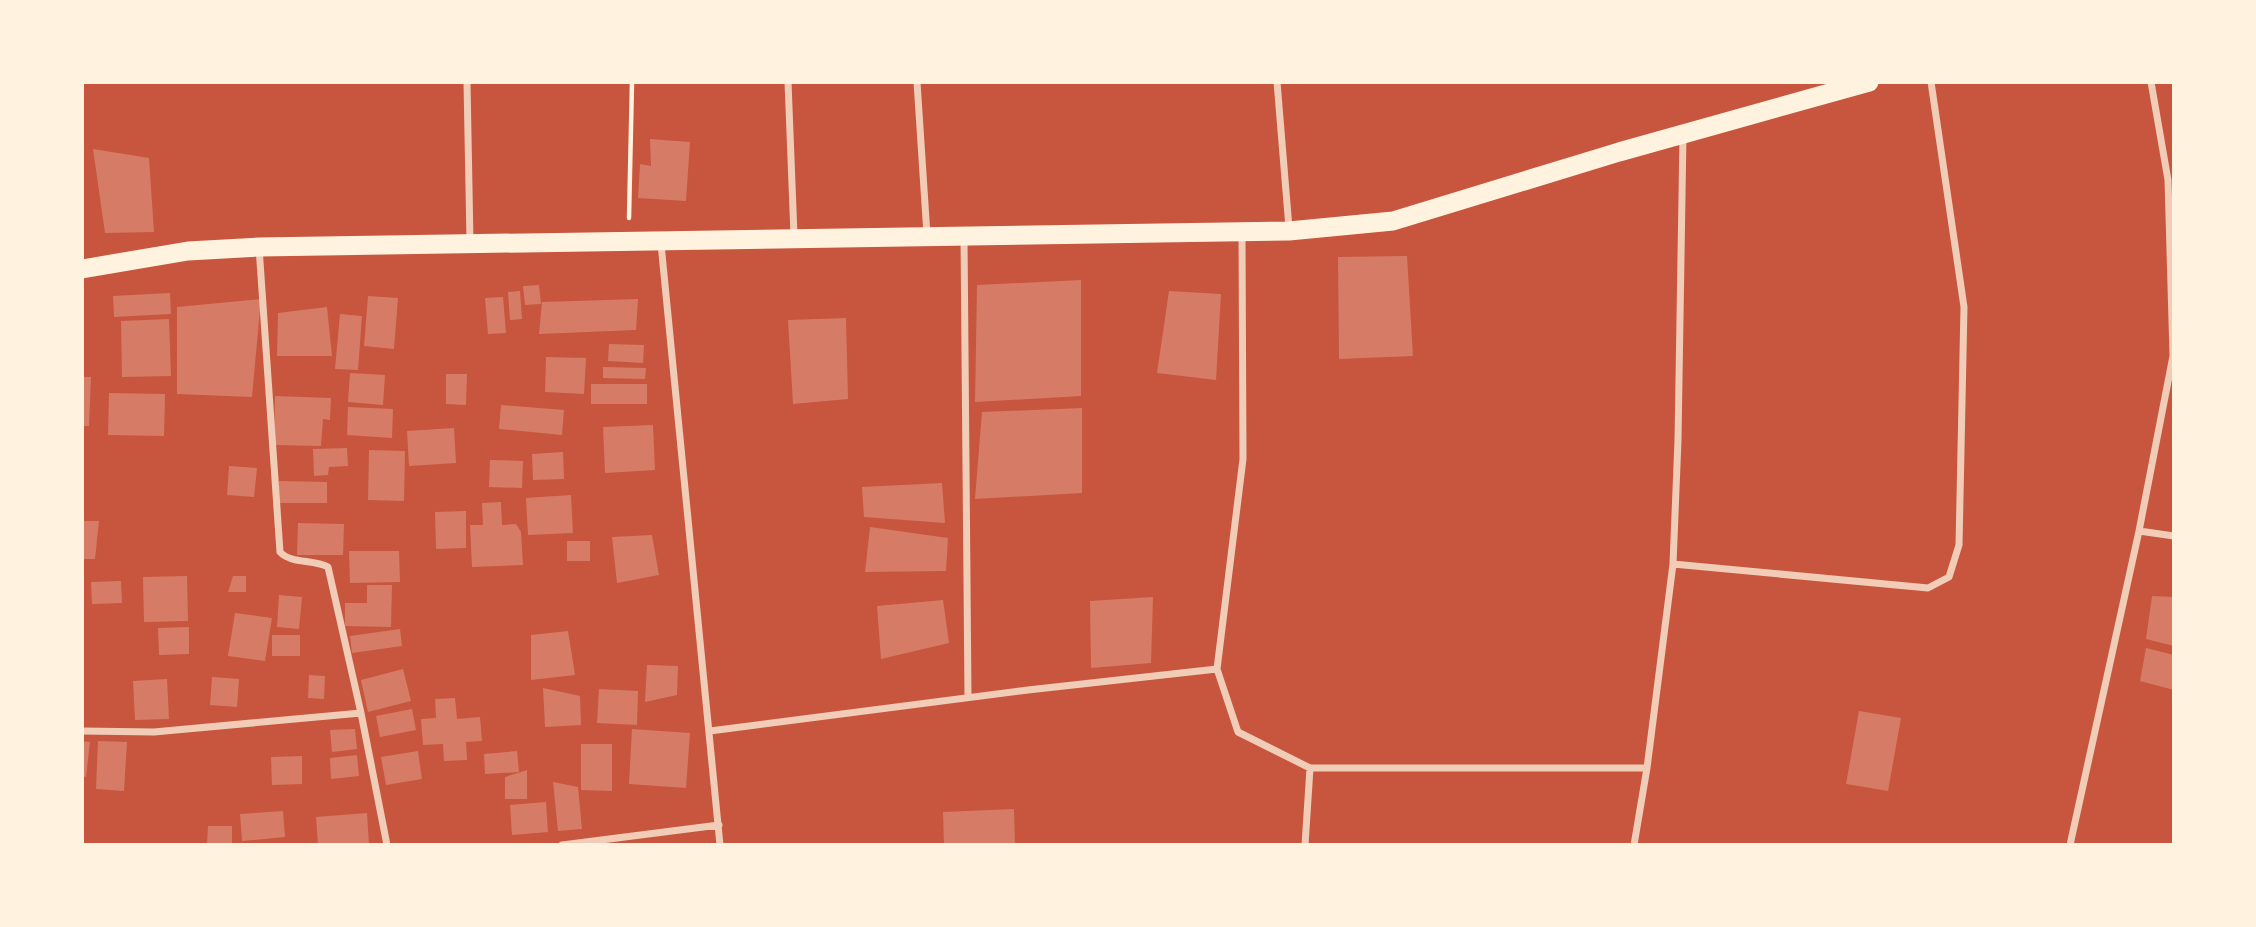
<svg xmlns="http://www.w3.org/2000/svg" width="2256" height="927" font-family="Roboto,sans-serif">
	<rect width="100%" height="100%" fill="#c8553d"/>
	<path fill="#d67c66" d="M650 139 690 142 686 201 638 198 640 164 651 166Z
		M93 149 149 158 154 232 105 233Z
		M1407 256 1413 356 1339 359 1338 257Z
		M1081 280V396L975 402 977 285Z
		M539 285 541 304 525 305 523 286Z
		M520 291 522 319 510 320 508 292Z
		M1169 291 1221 294 1216 380 1157 373Z
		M170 293 171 314 114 317 113 296Z
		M368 296 398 298 394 349 364 346Z
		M503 297 506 333 488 334 485 298Z
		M261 299 252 397 177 394V307Z
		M638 299 636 330 539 334 542 302Z
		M327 307 332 356H277L278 313Z
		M340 314 362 316 358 370 335 369Z
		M846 318 848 399 793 404 788 320Z
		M169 319 171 376 122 377 121 321Z
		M609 344 644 345 643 363 608 361Z
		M546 357 586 358 584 394 545 392Z
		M603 367 646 368 645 379 603 378Z
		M350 373 385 375 383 405 348 402Z
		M446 374H467L466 405 446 404Z
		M82 377H91L89 426H82Z
		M591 384H647V404H591Z
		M109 393 165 394 164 436 108 435Z
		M275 396 331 398 330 420 323 419 321 446 274 445Z
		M501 405 564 410 562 435 499 429Z
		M348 407 393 409 392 438 347 435Z
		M1082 408V493L975 499 982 412Z
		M653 425 655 470 605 473 603 427Z
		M454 428 456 463 409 466 407 431Z
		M347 448 348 466 329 467 328 475 314 476 313 449Z
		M369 450 405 451 404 501 368 500Z
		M563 452 564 479 533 480 532 454Z
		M490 460 523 461 522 488 489 487Z
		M229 466 257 468 254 497 227 495Z
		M279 481 327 482V503H279Z
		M942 483 945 523 864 517 862 487Z
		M571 495 573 533 528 535 526 498Z
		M501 502 502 525 516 524 521 532 523 565 472 567 470 525H483L482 503Z
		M466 511V548L436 549 435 512Z
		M82 521H99L95 559H82Z
		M298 523 344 524 343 555H297Z
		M870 527 948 538 946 571 865 572Z
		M652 535 659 575 617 583 612 537Z
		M567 541H590V561H567Z
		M349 551H399L400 582 350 583Z
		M187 576 188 621 144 622 143 577Z
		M233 576H246V592H228Z
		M121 581 122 603 92 604 91 582Z
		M367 585H392L391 627 345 626V603H367Z
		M279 595 302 597 299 629 277 627Z
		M2152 596 2174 597V646L2146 639Z
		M1153 597 1151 663 1091 668 1090 601Z
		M943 600 949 643 881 659 877 606Z
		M235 613 272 618 265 661 228 656Z
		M189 627V654L159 655 158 628Z
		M400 629 402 646 352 653 350 636Z
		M568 631 575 675 531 680V635Z
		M272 635H300V656H272Z
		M2146 648 2174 655V690L2140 681Z
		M647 665 678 666 677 695 645 702Z
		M403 669 411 701 368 712 361 680Z
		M309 675 325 676 324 699 308 698Z
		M212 677 239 679 237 707 210 705Z
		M167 679 169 719 135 720 133 681Z
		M543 688 580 696 581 725 545 727Z
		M599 689 638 691 637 725 597 723Z
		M455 698 457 719 480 717 482 741 466 742 467 760 444 761 443 744 423 745 421 719 436 718 435 699Z
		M412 709 416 730 380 737 376 716Z
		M1859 711 1901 718 1888 791 1846 784Z
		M355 729 357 749 332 752 330 730Z
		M632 729 690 733 686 788 629 784Z
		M82 741 90 742 86 777 82 776Z
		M98 741 127 742 124 791 96 789Z
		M581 744H612V791L581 790Z
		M418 751 422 779 386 785 381 757Z
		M517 751 519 772 485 774 484 754Z
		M357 755 359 776 331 779 330 758Z
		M302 756V784L272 785 271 757Z
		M527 770V799H505V777Z
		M553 782 578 787 582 829 558 831Z
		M546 802 548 832 512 835 510 805Z
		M1014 809 1015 845H944L943 812Z
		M283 811 285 837 242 841 240 814Z
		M367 813 369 845H318L316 817Z
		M208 826H232V845H207Z"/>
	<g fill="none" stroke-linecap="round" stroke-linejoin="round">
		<path stroke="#fff3e0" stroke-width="4.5" d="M629 218 632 82"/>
		<path stroke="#f1ccb7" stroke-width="7" d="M467 82 470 242
			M788 82 794 235
			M917 82 927 235
			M1277 82 1289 228
			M1242 233 1243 459 1217 669 1238 732 1310 768H1647
			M964 237 968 697
			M661 244 720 845
			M259 247 280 552C291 564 313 559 328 567L361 713 387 845
			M2139 531 2174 536
			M1673 564 1928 588 1949 577 1959 545 1964 307 1931 82
			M82 731 154 732 361 713
			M710 731 1028 690 1217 669
			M562 845 719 825
			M1305 845 1310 768
			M1634 845 1647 768 1673 564 1678 440 1683 135
			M2070 845 2139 531 2173 356 2168 180 2151 82"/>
		<path stroke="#fff3e0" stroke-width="19" d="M82 269 188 251 259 247 1289 231 1393 221 1619 152 1869 82"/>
	</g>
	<rect width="2256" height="927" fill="none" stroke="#fff3e0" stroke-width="168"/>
</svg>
